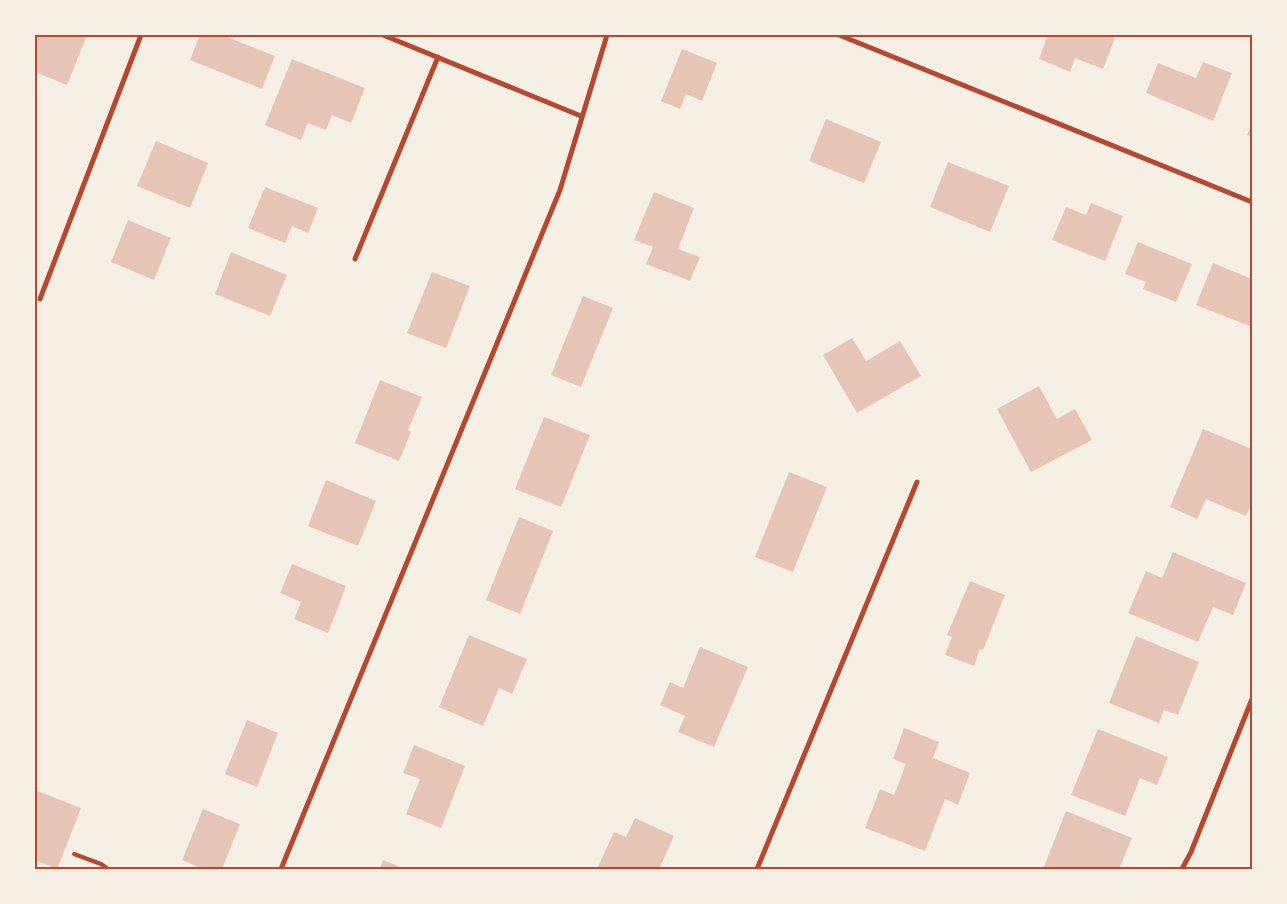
<svg xmlns="http://www.w3.org/2000/svg" width="1287" height="904" font-family="'Source Sans 3',sans-serif">
	<rect width="100%" height="100%" fill="#f6efe4"/>
	<path fill="#e6c5b7" d="M35 35H79L86 38 67 85 35 72Z
		M200 35H222L275 56 262 89 190 60Z
		M1048 35H1109L1115 38 1103 69 1075 58 1070 72 1039 59Z
		M682 49 717 63 702 101 686 94 680 109 661 101Z
		M292 59 365 88 351 123 332 115 326 130 308 123 301 140 265 125Z
		M1203 62 1232 73 1213 121 1146 93 1158 63 1196 78Z
		M826 119 881 142 864 183 809 161Z
		M1252 124V137L1247 135Z
		M156 141 208 163 190 208 137 186Z
		M948 162 1009 186 990 232 930 207Z
		M265 187 318 208 308 233 292 226 285 243 248 228Z
		M654 192 694 208 678 249 700 257 690 281 646 264 653 247 634 240Z
		M1091 203 1123 216 1105 261 1052 240 1066 207 1086 215Z
		M128 220 171 238 154 280 111 262Z
		M1138 242 1192 264 1176 302 1143 289 1146 282 1125 274Z
		M231 252 287 275 270 316 215 294Z
		M1213 263 1252 279V327L1196 305Z
		M432 272 470 286 446 348 407 333Z
		M583 296 613 308 581 387 551 375Z
		M852 338 866 361 900 341 921 376 857 413 823 355Z
		M380 380 422 397 408 430 411 432 399 461 355 443Z
		M1039 386 1057 419 1075 409 1092 440 1031 472 997 409Z
		M544 417 590 435 561 507 515 489Z
		M1203 429 1252 449V501L1246 516 1206 499 1197 519 1170 507Z
		M789 472 827 487 793 572 755 557Z
		M326 480 376 501 358 546 308 526Z
		M519 517 553 531 520 614 486 600Z
		M1173 552 1246 583 1233 615 1213 607 1198 642 1128 613 1146 571 1162 578Z
		M292 564 346 586 328 633 294 619 301 602 280 593Z
		M970 581 1005 595 983 650 980 649 974 666 945 655 952 637 947 635Z
		M469 635 527 659 512 694 499 688 483 726 439 707Z
		M1136 636 1199 662 1178 715 1164 710 1159 723 1109 703Z
		M700 647 748 667 714 747 678 732 685 716 660 705 670 682 683 688Z
		M247 720 278 733 257 787 225 774Z
		M904 728 939 742 933 758 970 773 958 805 945 799 925 851 865 828 880 789 894 795 906 764 893 759Z
		M1098 729 1168 757 1157 785 1140 778 1125 816 1071 795Z
		M414 745 465 766 441 828 406 814 420 779 403 773Z
		M35 790 81 808 57 869 35 860Z
		M203 809 240 824 222 869H203L182 860Z
		M1066 811 1132 838 1119 869H1043Z
		M635 818 674 836 659 869H597L614 832 626 837Z
		M383 860 405 869H380Z"/>
	<g fill="none" stroke-linecap="round" stroke-linejoin="round">
		<path stroke="#b5482f" stroke-width="4" d="M74 854 101 864 108 869"/>
		<path stroke="#b5482f" stroke-width="5" d="M383 35 581 116
			M839 35 1252 202
			M355 259 438 57
			M40 299 141 35
			M281 869 560 190 607 35
			M757 869 917 482
			M1182 869 1191 852 1252 699"/>
	</g>
	<rect width="1287" height="904" fill="none" stroke="#f6efe4" stroke-width="72"/>
	<rect x="36" y="36" width="1215" height="832" fill="none" stroke="#b5482f" stroke-width="2"/>
</svg>
